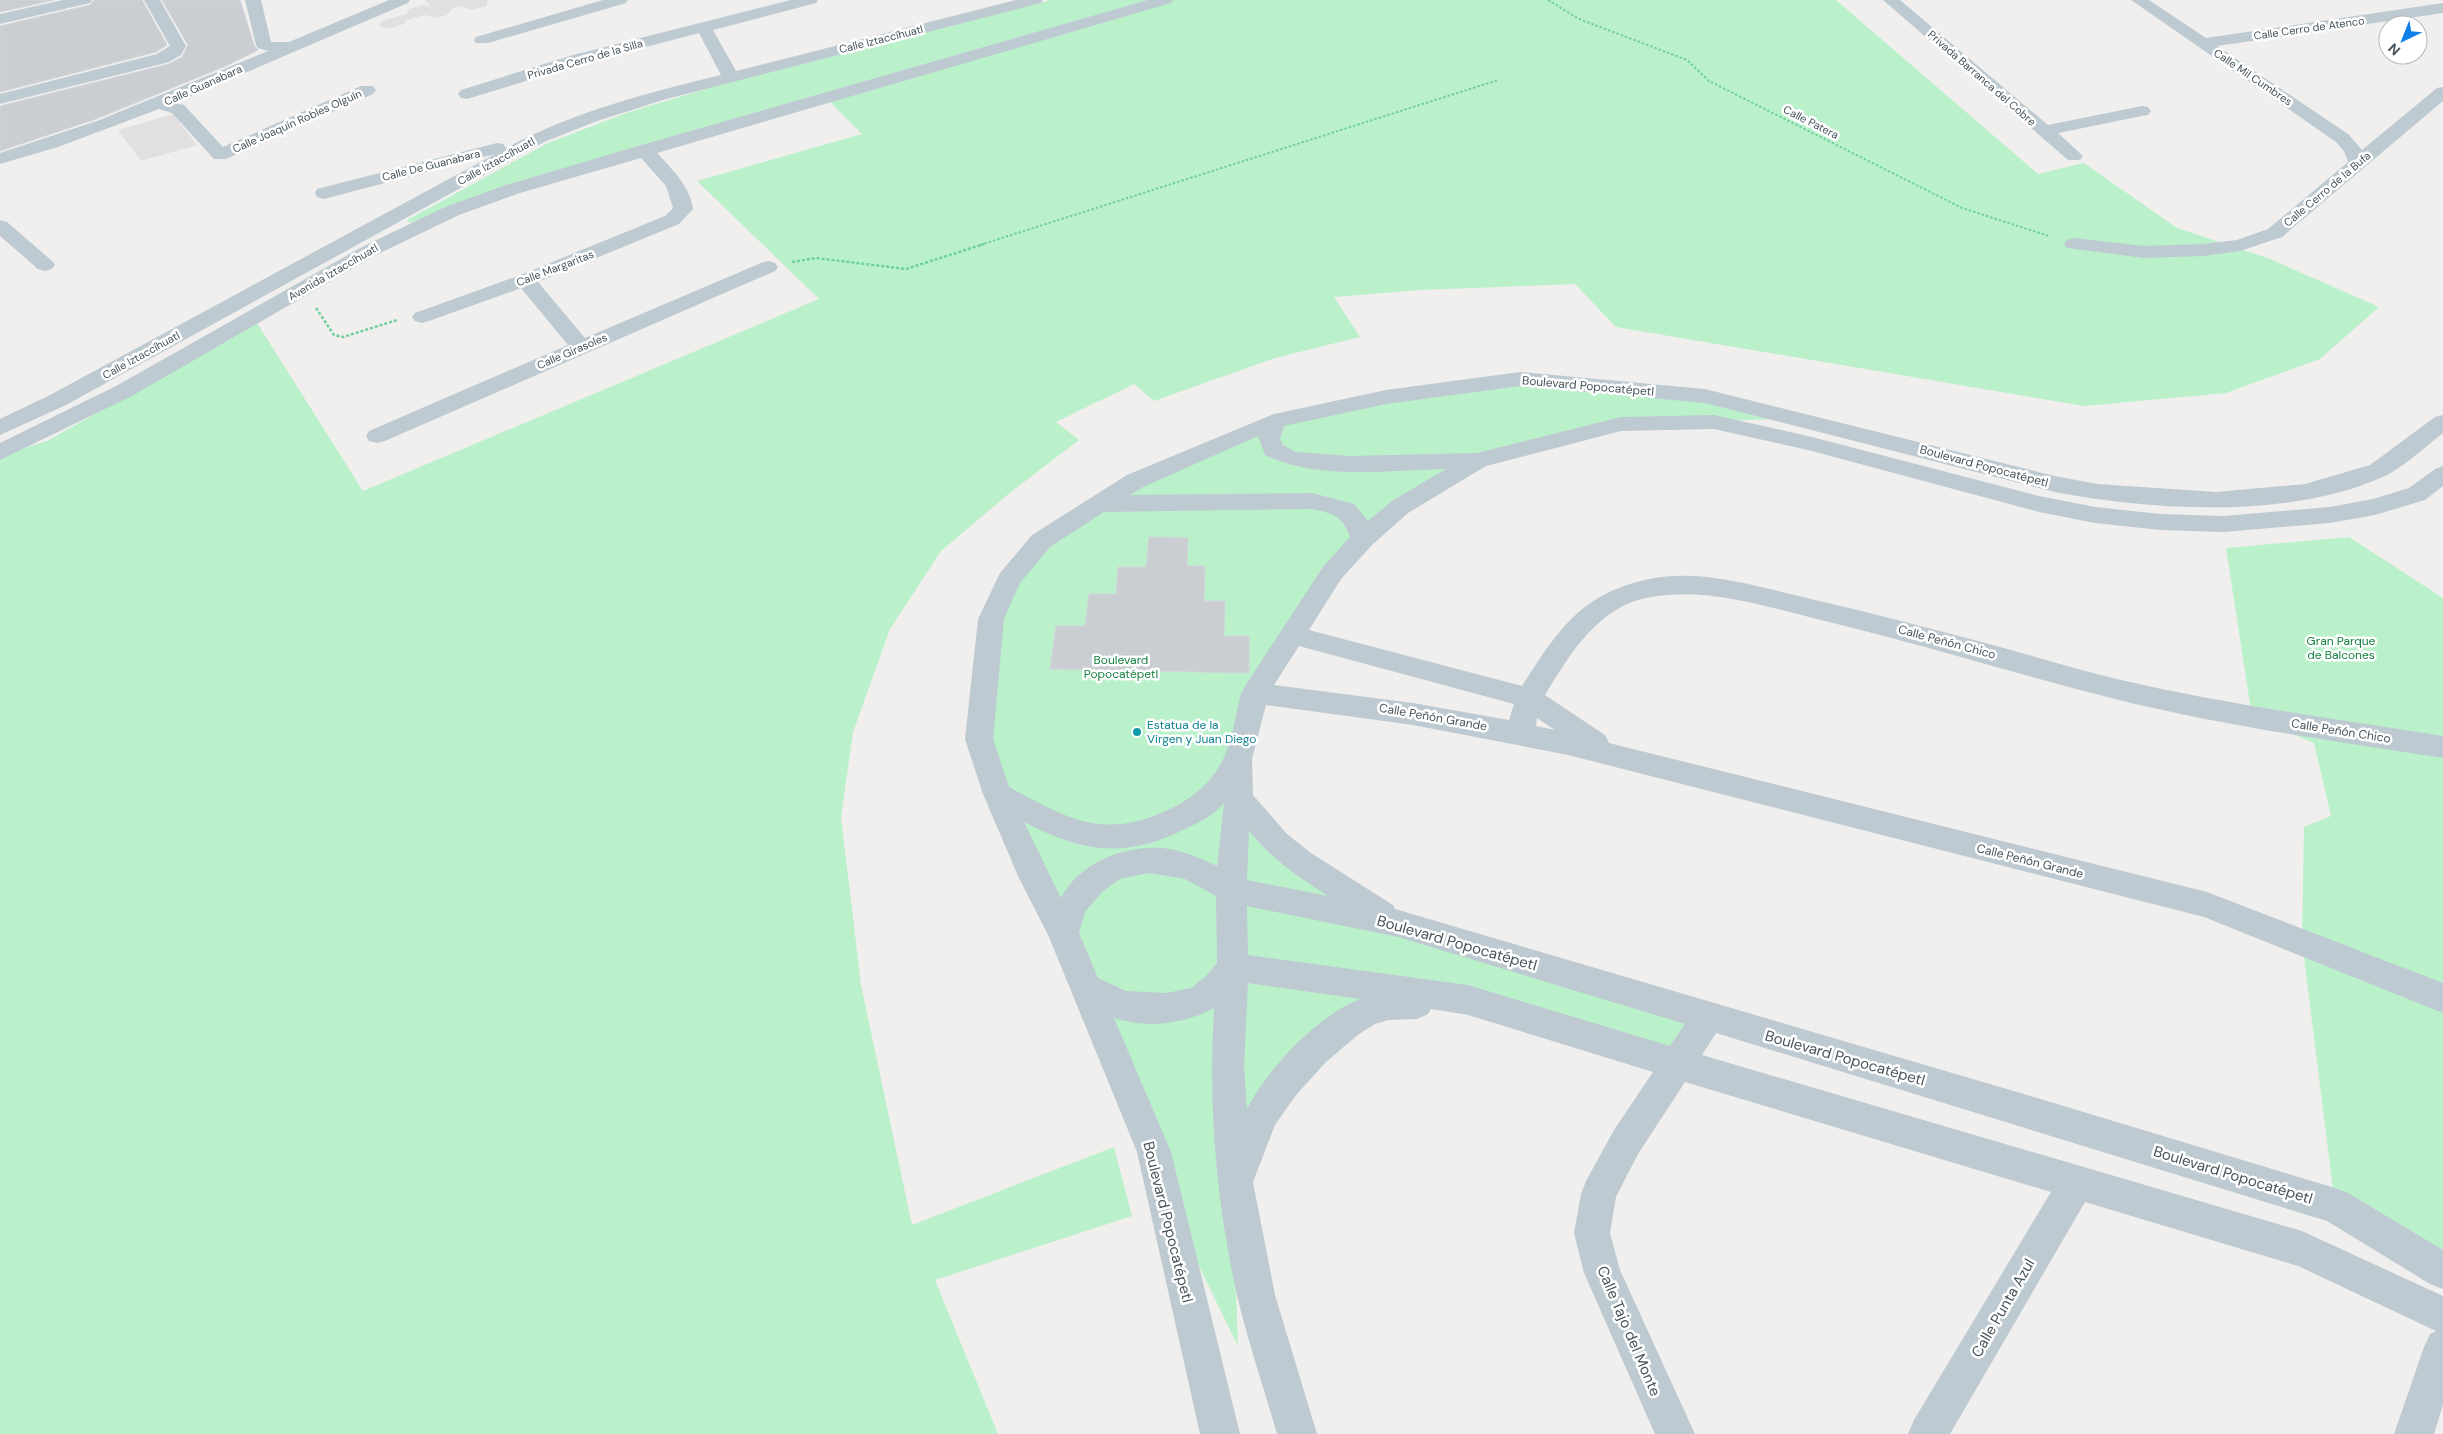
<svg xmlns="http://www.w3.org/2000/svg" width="2443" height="1434" font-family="'DM Sans',sans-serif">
	<rect width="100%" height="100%" fill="#f1eeee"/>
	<path fill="#e2dfe0" d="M425 0H490L487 1V6L471 10 461 6 452 9 447 15 435 18 425 15 407 20 404 24 387 29 379 26 382 21 406 14 409 9 423 5 431 7Z
		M173 114 197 145 141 161 118 130Z"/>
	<path fill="#baf1cb" d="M1051 0H1836L2038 174 2084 163 2177 228 2270 259 2379 307 2320 359 2226 393 2084 406 1616 327 1575 284 1421 290 1334 297 1360 337 1275 358 1154 401 1134 384 1056 422 1079 440 1012 491 941 551 890 629 853 732 841 817 861 985 912 1225 1114 1147 1132 1216 935 1280 998 1434H0V456L47 441 257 323 363 491 819 299 697 181 862 134 824 96 506 185 410 223 407 220 548 143 626 113 716 86Z
		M1520 379 1705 396 1783 419 1621 424 1478 460 1400 507 1322 568 1249 707 1235 801 1396 928 1701 1019 1666 1055 1467 995 1313 1031 1232 1183 1238 1346 1167 1201 982 739 990 622 1042 541 1138 481 1274 421Z
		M2349 537 2443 598V1271L2335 1206 2302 942 2304 827 2331 816 2314 743 2252 717 2226 548Z"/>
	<path fill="#caced3" stroke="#d2d5da" d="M0 0H54L0 12Z
		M94 0H142L167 45 156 52 0 92V26L90 5Z
		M162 0H240L254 45 258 50 226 66 96 119 0 151V106L169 64 182 57 188 45Z
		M1149 537 1188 538 1187 566H1205L1204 601H1225L1224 636H1249V673L1050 669 1056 626H1085L1089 594H1116L1118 567H1146Z"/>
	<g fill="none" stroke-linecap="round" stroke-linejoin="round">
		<path stroke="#70d09a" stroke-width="2" stroke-dasharray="2.5 2" stroke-linecap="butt" d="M1548 0 1579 19 1687 60 1709 81 1962 208 2049 236
			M980 245 1498 80"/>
		<path stroke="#70d09a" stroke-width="2.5" stroke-dasharray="3 2" stroke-linecap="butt" d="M792 262 816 258 906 269 984 244
			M316 308 334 335 343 337 397 320"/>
		<path fill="#becad1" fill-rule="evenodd" d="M63 0H92L90 3 0 24V14Z
			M144 0H160L186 46 181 55 169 62 0 104V94L157 54 170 46Z
			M245 0H261L271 42H289L389 0H410L408 3 175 103 184 105 223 147 361 86H373L376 90 373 94 226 159H214L172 113 159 109 58 147 0 164V153L97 121 268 51 258 48 256 45Z
			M603 0H628L626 3 488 43H476L474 40 476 37Z
			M791 0H818L816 3 713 30 736 71 1016 0H1043L1041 3 663 100 597 121 544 142 66 405 0 435V419L50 395 495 154 324 199 317 197 315 193 317 189 497 143 503 144 506 148C573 112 647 93 721 75L699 33 585 63 467 99 461 98 458 94 461 90 573 55Z
			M1148 0H1173L1171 3 657 153C672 169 690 186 693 209L679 224 538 282 585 338 761 263 768 261 775 263 778 267 775 271 385 441 377 443 369 441 366 436 369 431 568 345 521 288 429 321 422 323 415 321 412 317 415 313 518 276 665 216 673 208 666 186 641 158 520 193 459 215 376 255 132 396 0 460V443L116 386 362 247 445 207 506 185 638 146Z
			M1883 0H1900L2048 125 2142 106 2148 107 2151 111 2148 115 2142 116 2058 133 2083 156 2080 160H2068Z
			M2131 0H2149L2206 38 2443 3V13L2217 46 2348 134 2362 150 2437 88 2443 87V101L2282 237 2240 251 2203 256 2144 258 2067 248 2064 244 2067 240 2074 238 2144 246 2203 244 2237 240 2268 229 2348 162 2344 151 2336 142Z
			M0 220 7 222 52 261 55 265 52 269 45 271 38 269 0 236Z
			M1520 372 1705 389 2055 476 2097 484 2216 492 2305 484 2370 465 2435 417 2443 415V433C2426 446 2404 467 2385 476 2290 519 2155 511 2055 492L1705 403 1520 386 1386 404 1284 426 1280 439 1283 445 1296 452 1350 456 1477 453 1621 417 1714 415 1812 437 2039 496 2095 507 2160 514 2223 516 2330 507 2373 499 2409 488 2435 469 2443 466V486L2425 500 2375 515 2330 523 2223 532 2160 530 2095 523 2039 512 1812 451 1714 429 1621 431 1486 466 1408 513 1372 545 1341 579 1309 630 1522 686C1556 633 1579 595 1645 580 1699 567 1758 587 1811 599 1872 613 1932 629 1993 645 2034 656 2075 669 2117 679 2224 704 2334 719 2443 736V758C2334 741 2223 726 2115 699 2016 674 1917 643 1817 619 1764 606 1707 587 1651 597 1599 605 1570 654 1545 695L1605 735 1609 743 2207 892 2443 983V1013L2204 917 1568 755 1413 725 1266 705 1252 759 1253 795 1287 834 1311 853 1393 905 1395 909 2034 1097 2335 1188 2348 1193 2443 1250V1289L2430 1284 2327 1221 1716 1033 1702 1055 2302 1231 2443 1296V1405L2434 1434H2394L2424 1347 2430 1334 2436 1331 2298 1266 2085 1202 1950 1434H1908L1914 1420 2051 1192 1685 1082 1638 1154 1616 1197 1610 1233 1620 1270 1695 1434H1655L1584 1273 1574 1233 1581 1194 1586 1181 1614 1130 1653 1072 1468 1015 1431 1009 1428 1014 1417 1019 1388 1020 1375 1024 1359 1034 1326 1062 1296 1095 1275 1125 1253 1182 1275 1295 1317 1434H1277C1264 1388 1248 1342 1237 1295 1216 1202 1208 1104 1214 1008 1184 1024 1147 1029 1114 1018L1171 1152 1240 1434H1200L1137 1152 1049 937 1019 878 983 794 965 739 978 619 1000 573 1032 535 1127 475 1274 414 1386 390ZM1258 436 1265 455C1319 481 1388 470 1446 469L1392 501 1368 521 1354 504 1312 493 1130 495 1143 487ZM1312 509C1333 513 1343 517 1350 537L1323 567 1245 686 1241 693C1236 713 1233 736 1225 755 1215 779 1195 797 1172 808 1104 841 1070 820 1009 787L993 739 1004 619 1020 583 1050 547 1104 512ZM1299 646 1514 704 1509 720 1413 703 1274 685ZM1537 718 1555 730 1536 726ZM1224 803 1217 866C1202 859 1186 852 1170 849 1130 843 1080 861 1061 898L1024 822C1081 852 1124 859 1183 830 1198 823 1213 816 1224 803ZM1249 831C1272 859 1298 877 1328 896L1247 880ZM1149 873 1185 879 1216 896 1217 963 1206 976 1191 988 1167 993 1126 991 1098 978 1079 933 1085 912 1102 892 1120 879ZM1247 906 1398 937 1685 1024 1670 1046 1468 985 1248 955ZM1248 983 1360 999C1317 1016 1268 1068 1247 1109L1244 1066Z"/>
	</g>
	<circle fill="#0f9aa8" stroke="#fff" stroke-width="2" cx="1137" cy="732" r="5"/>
	<g text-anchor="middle" stroke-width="5" stroke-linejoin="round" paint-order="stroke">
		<g font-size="11" fill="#45535c" stroke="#fff">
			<text transform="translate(2309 28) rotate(-8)" y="4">Calle Cerro de Atenco</text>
			<text transform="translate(881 39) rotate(-14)" y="4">Calle Iztaccíhuatl</text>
			<text transform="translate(585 59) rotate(-16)" y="4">Privada Cerro de la Silla</text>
			<text transform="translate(2253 77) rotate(34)" y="4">Calle Mil Cumbres</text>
			<text transform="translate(1982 78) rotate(41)" y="4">Privada Barranca del Cobre</text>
			<text transform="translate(203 85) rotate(-24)" y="4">Calle Guanabara</text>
			<text transform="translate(297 121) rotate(-24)" y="4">Calle Joaquín Robles Olguín</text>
			<text transform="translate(1811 122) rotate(27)" y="4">Calle Patera</text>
			<text transform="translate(496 161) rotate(-29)" y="4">Calle Iztaccíhuatl</text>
			<text transform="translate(431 165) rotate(-14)" y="4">Calle De Guanabara</text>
			<text transform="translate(2327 189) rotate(-40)" y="4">Calle Cerro de la Bufa</text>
			<text transform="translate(555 268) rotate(-21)" y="4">Calle Margaritas</text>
			<text transform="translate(333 272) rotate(-30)" y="4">Avenida Iztaccíhuatl</text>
			<text transform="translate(572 351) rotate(-23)" y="4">Calle Girasoles</text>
			<text transform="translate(141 355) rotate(-29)" y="4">Calle Iztaccíhuatl</text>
		</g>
		<g font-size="12" fill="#45535c" stroke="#fff">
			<text transform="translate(1588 386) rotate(5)" y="4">Boulevard Popocatépetl</text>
			<text transform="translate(1984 466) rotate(15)" y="4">Boulevard Popocatépetl</text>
			<text transform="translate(1947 642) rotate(15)" y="4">Calle Peñón Chico</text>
			<text transform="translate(1433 717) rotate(10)" y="4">Calle Peñón Grande</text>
			<text transform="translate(2341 731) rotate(9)" y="4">Calle Peñón Chico</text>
			<text transform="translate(2030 861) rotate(14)" y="4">Calle Peñón Grande</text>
		</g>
		<g font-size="12" fill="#138141" stroke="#fff">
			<text x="2341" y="645">Gran Parque<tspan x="2341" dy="14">de Balcones</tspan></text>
			<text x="1121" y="664">Boulevard<tspan x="1121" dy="14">Popocatépetl</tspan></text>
		</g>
		<g font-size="12" fill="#0d838f" stroke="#fff" text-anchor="start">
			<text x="1147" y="729">Estatua de la<tspan x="1147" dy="14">Virgen y Juan Diego</tspan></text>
		</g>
		<g font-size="15" fill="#45535c" stroke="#fff">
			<text transform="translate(1457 943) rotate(16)" y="5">Boulevard Popocatépetl</text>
			<text transform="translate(1845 1058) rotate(16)" y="5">Boulevard Popocatépetl</text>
			<text transform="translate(2233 1175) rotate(17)" y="5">Boulevard Popocatépetl</text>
			<text transform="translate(1168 1222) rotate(76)" y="5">Boulevard Popocatépetl</text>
			<text transform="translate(2003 1308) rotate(-60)" y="5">Calle Punta Azul</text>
			<text transform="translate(1629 1331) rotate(67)" y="5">Calle Tajo del Monte</text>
		</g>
	</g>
	<g transform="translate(2403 40) rotate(223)"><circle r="24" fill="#ffffff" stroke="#b5babe"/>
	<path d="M0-4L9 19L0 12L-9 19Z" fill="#117fe8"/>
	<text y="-8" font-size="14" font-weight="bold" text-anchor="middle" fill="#45535c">N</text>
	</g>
</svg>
